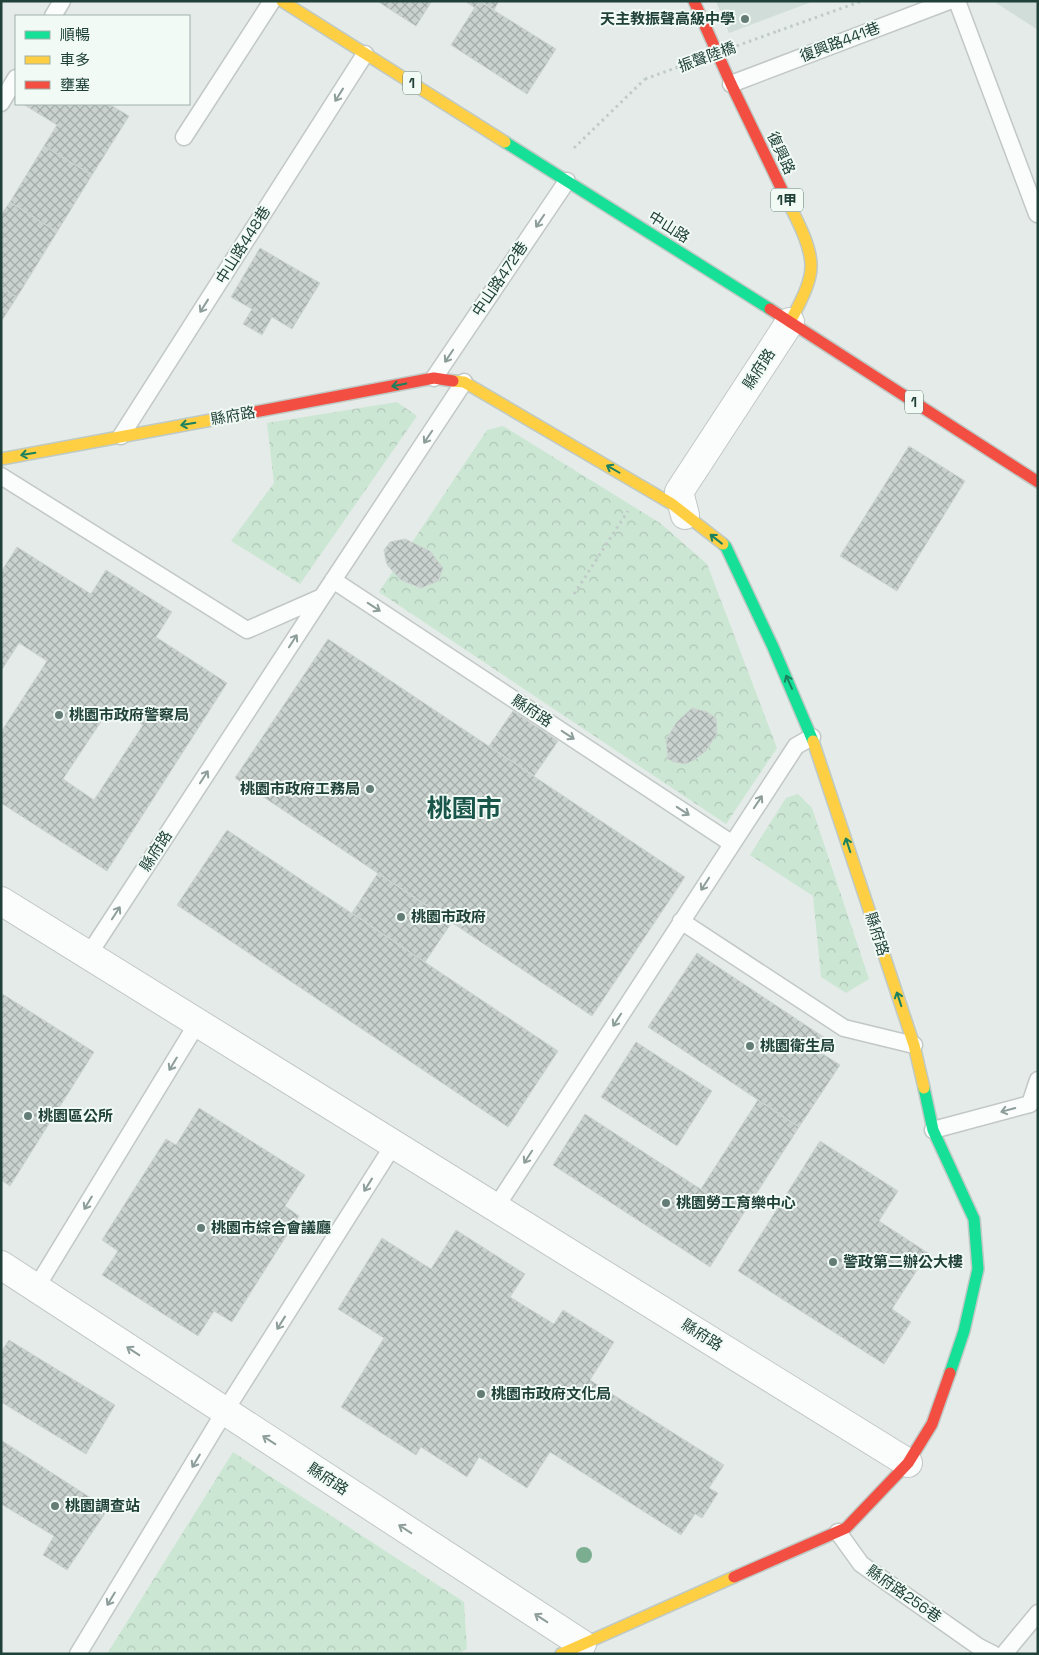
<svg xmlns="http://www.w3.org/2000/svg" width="1039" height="1655" font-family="'Space Grotesk','Noto Sans TC',sans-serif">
	<defs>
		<pattern id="park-crowns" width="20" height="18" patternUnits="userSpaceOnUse" patternTransform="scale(1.25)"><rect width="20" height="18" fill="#cce6d4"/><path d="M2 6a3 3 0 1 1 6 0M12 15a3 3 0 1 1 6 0" fill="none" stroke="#afc6b7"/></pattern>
		<pattern id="building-cross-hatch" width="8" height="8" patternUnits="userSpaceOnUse" patternTransform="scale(1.25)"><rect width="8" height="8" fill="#cad2cf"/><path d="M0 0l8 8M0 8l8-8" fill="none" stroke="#a3aca9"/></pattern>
	</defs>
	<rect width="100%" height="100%" fill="#e4ebe8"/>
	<path fill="#d1ddd8" d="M716 1H814L729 33Z
		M993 1H1038V30Z"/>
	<path fill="url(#park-crowns)" d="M397 402 417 416 300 584 231 541 274 483 267 423Z
		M503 426 660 523 707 564 777 748 726 824 379 592 487 430Z
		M798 794 812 808 869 979 846 993 821 977 813 896 750 855 786 798Z
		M233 1452 464 1602 467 1649 457 1654H107Z"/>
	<path fill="url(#building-cross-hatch)" stroke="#cdd4d1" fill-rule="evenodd" d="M377 1H432L416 26Z
		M465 1H479L475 8Z
		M479 1 556 49 527 94 451 45Z
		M481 1H499L494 10Z
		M23 104H109L129 116 92 175 44 146 57 125Z
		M44 146 92 175 57 232 10 202Z
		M10 202 57 232 17 297 1 287V215Z
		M260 248 320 283 292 329 272 317 262 335 243 324 252 309 231 297Z
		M1 287 17 297 1 322Z
		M909 446 965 481 897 591 840 556Z
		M405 539 430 551 443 568 438 581 421 588 401 580 388 566 386 561 384 550 390 542Z
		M17 547 91 594 106 570 172 612 156 637 227 683 107 871 1 803V732L47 661 19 643 1 671V572ZM112 705 143 725 94 800 63 779Z
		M328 639 685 877 592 1016 235 778Z
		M692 708 707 712 716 718 717 733 706 751 694 760 685 764 674 762 668 759 666 740 676 723Z
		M513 711 558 741 534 776 489 746Z
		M227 830 558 1051 508 1127 177 905Z
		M378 873 452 922 425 962 352 913Z
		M697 953 828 1040 820 1052 840 1065 799 1127 648 1027Z
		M1 993 94 1052 10 1186 1 1180Z
		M636 1042 712 1091 677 1146 601 1097Z
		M758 1100 799 1127 742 1216 701 1189Z
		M199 1108 305 1175 285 1206 299 1216 232 1322 214 1311 198 1336 102 1275 118 1251 102 1240 166 1139 176 1145Z
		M585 1114 742 1216 710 1267 553 1165Z
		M820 1141 898 1191 879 1221 928 1253 892 1309 911 1322 884 1364 738 1271Z
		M456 1230 525 1274 510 1297 554 1324 563 1310 614 1342 590 1380 724 1465 709 1488 718 1493 702 1518 695 1514 681 1535 550 1452 527 1488 479 1457 467 1477 421 1447 416 1455 341 1407 384 1338 338 1309 382 1238 431 1269Z
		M9 1340 115 1405 86 1454 1 1402V1352Z
		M1 1440 108 1509 67 1570 43 1555 54 1536 1 1504Z"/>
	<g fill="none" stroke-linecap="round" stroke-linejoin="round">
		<defs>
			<path id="lane" d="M957 1 1037 214
				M53 16 62 1
				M731 84 949 1
				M1 103 16 78
				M184 137 272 1
				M434 378 567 181
				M121 436 365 54
				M1 476 247 630 322 597
				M333 580 731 843
				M681 921 844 1028 914 1045
				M89 954 322 597 464 382
				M933 1130 1030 1104 1038 1080
				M496 1207 796 746 812 737
				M36 1288 198 1022
				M838 1532 861 1564 979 1647 993 1654
				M78 1654 225 1411 394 1144
				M1004 1654 1038 1613"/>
			<path id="street" d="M685 515 679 492 790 322
				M1 901 908 1463
				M1 1265 582 1644"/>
			<path id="fast" d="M505 142 770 309
				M723 544 726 547 773 647 813 741
				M924 1088 933 1130 974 1219 978 1269 964 1331 950 1373"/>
			<path id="slow" d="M282 1 505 142
				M783 192C793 213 810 241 811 264 812 283 798 306 790 322
				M453 381 464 382 672 504 723 544
				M1 459 249 413
				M813 741 914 1045 924 1088
				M561 1654 734 1577"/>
			<path id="jam" d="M694 1 731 84 783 192
				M770 309 1038 482
				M249 413 434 378 453 381
				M734 1577 846 1528 908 1463 932 1424 950 1373"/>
		</defs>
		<use href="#lane" stroke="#c1c8c5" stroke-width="19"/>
		<use href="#street" stroke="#c1c8c5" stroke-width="30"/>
		<use href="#fast" stroke="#bfc9c5" stroke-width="14"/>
		<use href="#slow" stroke="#bfc9c5" stroke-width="14"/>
		<use href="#jam" stroke="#bfc9c5" stroke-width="14"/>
		<path stroke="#c0cbc8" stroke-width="3" stroke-dasharray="2.5 4" stroke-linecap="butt" d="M778 31 862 1
			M574 148 645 79
			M574 594 628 511"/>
		<use href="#lane" stroke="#fbfcfc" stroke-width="16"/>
		<use href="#street" stroke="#fbfcfc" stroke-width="28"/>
		<use href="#fast" stroke="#16e098" stroke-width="11"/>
		<use href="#slow" stroke="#ffcf43" stroke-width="11"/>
		<use href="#jam" stroke="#f24e42" stroke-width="11"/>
		<path stroke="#c0cbc8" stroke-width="3" stroke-dasharray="2.5 4" stroke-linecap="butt" d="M645 79 778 31"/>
	</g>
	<circle fill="#7bae91" cx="584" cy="1555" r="8"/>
	<defs><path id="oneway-shaft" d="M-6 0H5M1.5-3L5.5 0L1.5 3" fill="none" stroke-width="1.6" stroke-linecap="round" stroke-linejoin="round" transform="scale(1.25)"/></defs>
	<g stroke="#8d9e9a">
		<use href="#oneway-shaft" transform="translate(339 95) rotate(122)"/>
		<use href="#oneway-shaft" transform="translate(540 221) rotate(124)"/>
		<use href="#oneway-shaft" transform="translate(204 306) rotate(122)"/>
		<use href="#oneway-shaft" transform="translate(449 356) rotate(124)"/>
		<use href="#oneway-shaft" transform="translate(428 437) rotate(124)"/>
		<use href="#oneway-shaft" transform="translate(374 607) rotate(33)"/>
		<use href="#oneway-shaft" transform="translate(293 641) rotate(-57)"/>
		<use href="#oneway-shaft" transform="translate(568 735) rotate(33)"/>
		<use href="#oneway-shaft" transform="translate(204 777) rotate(-57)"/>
		<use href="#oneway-shaft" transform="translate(758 802) rotate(-56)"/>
		<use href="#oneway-shaft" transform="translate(683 811) rotate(33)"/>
		<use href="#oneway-shaft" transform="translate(705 884) rotate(123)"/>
		<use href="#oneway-shaft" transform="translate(116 913) rotate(-57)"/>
		<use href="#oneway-shaft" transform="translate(617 1020) rotate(123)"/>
		<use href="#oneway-shaft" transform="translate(173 1064) rotate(121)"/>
		<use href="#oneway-shaft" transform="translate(1008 1110) rotate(165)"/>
		<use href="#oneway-shaft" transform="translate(528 1157) rotate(123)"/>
		<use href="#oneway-shaft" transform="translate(368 1185) rotate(122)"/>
		<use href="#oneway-shaft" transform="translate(88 1203) rotate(121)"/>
		<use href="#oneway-shaft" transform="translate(281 1323) rotate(122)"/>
		<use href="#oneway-shaft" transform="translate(133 1351) rotate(-147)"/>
		<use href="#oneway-shaft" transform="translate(269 1440) rotate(-147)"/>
		<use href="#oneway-shaft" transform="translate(196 1461) rotate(121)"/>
		<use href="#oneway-shaft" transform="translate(405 1529) rotate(-147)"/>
		<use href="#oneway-shaft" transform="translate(111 1599) rotate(121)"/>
		<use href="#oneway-shaft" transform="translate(541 1618) rotate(-147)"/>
	</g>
	<g stroke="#1b815e">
		<use href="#oneway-shaft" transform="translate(399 385) rotate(169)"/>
		<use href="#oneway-shaft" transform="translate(188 424) rotate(170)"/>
		<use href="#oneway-shaft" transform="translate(28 454) rotate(170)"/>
		<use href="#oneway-shaft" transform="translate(613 469) rotate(-150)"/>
		<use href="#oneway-shaft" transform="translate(716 539) rotate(-142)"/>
		<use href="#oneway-shaft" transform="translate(789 682) rotate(-114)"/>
		<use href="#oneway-shaft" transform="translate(848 845) rotate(-108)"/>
		<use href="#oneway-shaft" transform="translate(899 999) rotate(-108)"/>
	</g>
	<g fill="#647c76" stroke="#f2faf6" stroke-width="2">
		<circle cx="745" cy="19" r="5"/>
		<circle cx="59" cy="715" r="5"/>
		<circle cx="370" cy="789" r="5"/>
		<circle cx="401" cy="917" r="5"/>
		<circle cx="750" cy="1046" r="5"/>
		<circle cx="28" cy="1116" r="5"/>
		<circle cx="666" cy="1203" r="5"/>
		<circle cx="201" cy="1228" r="5"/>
		<circle cx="833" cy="1262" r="5"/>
		<circle cx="481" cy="1394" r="5"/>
		<circle cx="55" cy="1506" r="5"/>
	</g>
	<g text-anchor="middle" stroke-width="4" stroke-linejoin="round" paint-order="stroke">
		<g fill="#f2faf6" stroke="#5e7871" stroke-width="1">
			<rect x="403" y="71.5" width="18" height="23" rx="4"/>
			<rect x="771" y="188.5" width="32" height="23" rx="4"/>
			<rect x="905" y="390.5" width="18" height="23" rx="4"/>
		</g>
		<g font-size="14" font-weight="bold" fill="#1f4138">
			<text x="412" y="88">1</text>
			<text x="787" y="205">1甲</text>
			<text x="914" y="407">1</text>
		</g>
		<g font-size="15" font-weight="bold" fill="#1f4138" stroke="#f2faf6" text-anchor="start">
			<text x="735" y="24" text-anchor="end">天主教振聲高級中學</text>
			<text x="69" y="720">桃園市政府警察局</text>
			<text x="360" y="794" text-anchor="end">桃園市政府工務局</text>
			<text x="411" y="922">桃園市政府</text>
			<text x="760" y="1051">桃園衛生局</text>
			<text x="38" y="1121">桃園區公所</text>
			<text x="676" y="1208">桃園勞工育樂中心</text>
			<text x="211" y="1233">桃園市綜合會議廳</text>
			<text x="843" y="1267">警政第二辦公大樓</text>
			<text x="491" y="1399">桃園市政府文化局</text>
			<text x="65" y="1511">桃園調查站</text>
		</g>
		<g font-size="15" fill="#1f4138" stroke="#f2faf6">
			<text transform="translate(840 42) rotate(-21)" y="5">復興路441巷</text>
			<text transform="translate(707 57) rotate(-20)" y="5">振聲陸橋</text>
			<text transform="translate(781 153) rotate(65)" y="5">復興路</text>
			<text transform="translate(669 227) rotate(32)" y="5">中山路</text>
			<text transform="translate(243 245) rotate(-58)" y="5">中山路448巷</text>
			<text transform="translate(500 279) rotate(-56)" y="5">中山路472巷</text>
			<text transform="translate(759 369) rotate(-57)" y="5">縣府路</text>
			<text transform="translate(233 416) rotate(-10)" y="5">縣府路</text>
			<text transform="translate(532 711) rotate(33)" y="5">縣府路</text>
			<text transform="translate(156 851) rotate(-57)" y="5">縣府路</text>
			<text transform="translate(877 934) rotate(72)" y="5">縣府路</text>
			<text transform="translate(702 1335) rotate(32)" y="5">縣府路</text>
			<text transform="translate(328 1479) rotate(33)" y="5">縣府路</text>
			<text transform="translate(904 1594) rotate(35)" y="5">縣府路256巷</text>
		</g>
		<g font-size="25" font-weight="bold" fill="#195548" stroke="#f2faf6">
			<text x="464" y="817">桃園市</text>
		</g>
	</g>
	<rect width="1039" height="1655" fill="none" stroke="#1f4138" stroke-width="5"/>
	<rect x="15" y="15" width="175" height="90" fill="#f2faf6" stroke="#9eb0aa"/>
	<rect x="25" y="31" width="25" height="8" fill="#16e098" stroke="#9eb0aa"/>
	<text x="60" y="40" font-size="15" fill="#1f4138">順暢</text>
	<rect x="25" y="56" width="25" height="8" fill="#ffcf43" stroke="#9eb0aa"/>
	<text x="60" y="65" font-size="15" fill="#1f4138">車多</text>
	<rect x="25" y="81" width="25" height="8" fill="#f24e42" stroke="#9eb0aa"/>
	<text x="60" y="90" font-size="15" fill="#1f4138">壅塞</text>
</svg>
